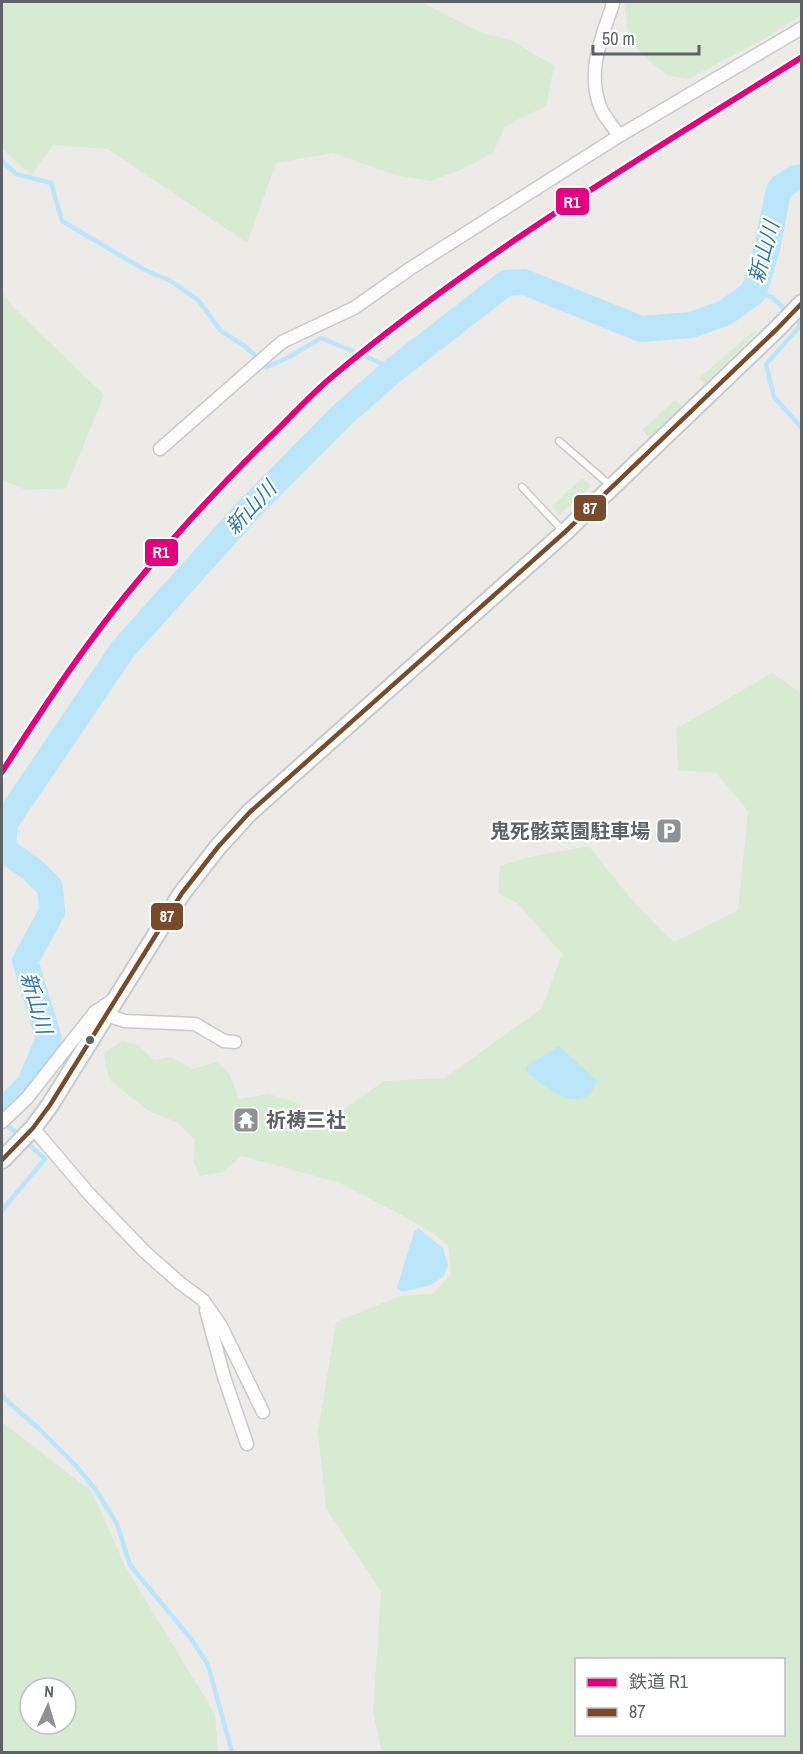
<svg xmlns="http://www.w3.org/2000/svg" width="803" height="1754" font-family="'Archivo Narrow','Noto Sans JP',sans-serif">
	<rect width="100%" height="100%" fill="#edebe8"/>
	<path fill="#d7ead2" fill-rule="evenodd" d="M2 2H421L480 32 513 41 554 66 546 106 505 126 493 153 460 170 431 181 398 176 333 153 276 163 247 243 108 149 53 145 31 175 2 148Z
		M624 2H801V15L764 39 688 79 667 75 649 61 629 39Z
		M2 292 13 307 104 395 66 488 26 490 2 480Z
		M755 330 757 332 705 383 699 378Z
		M675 400 683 407 650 438 642 430Z
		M582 478 591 486 559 515 552 506Z
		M772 673 801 693V1752H382L373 1712 381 1591 326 1508 318 1432 336 1322 400 1296 433 1294 451 1274 448 1246 437 1236 413 1221 338 1182 241 1156 224 1172 200 1176 193 1161 195 1140 178 1123 147 1110 110 1080 106 1067 104 1053 122 1041 138 1045 154 1060 170 1057 193 1069 217 1062 229 1073 239 1099 269 1094 297 1103 319 1126 384 1081 445 1078 542 1008 562 954 517 903 498 893 500 866 525 858 589 846C615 880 642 913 674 942L738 910 748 811 716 773 678 770 676 729ZM576 1660H784V1734H576Z
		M2 1422 92 1492 126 1568 215 1714 218 1752H2ZM30 1688H66V1724H30Z"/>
	<path fill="#bbe5f8" d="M559 1046 597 1081C583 1120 544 1087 525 1070L528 1065Z
		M418 1228 443 1248 448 1265 444 1276 431 1285 402 1292 397 1288 414 1232Z"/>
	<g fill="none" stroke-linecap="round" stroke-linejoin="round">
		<path stroke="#bbe5f8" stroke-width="4.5" d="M2 161 16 174 51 183 62 221 145 270 171 281 199 301 220 330 246 347 267 367 291 356 321 338 395 369
			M754 292 772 297 788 312
			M794 318 801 325 766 364 774 397 802 428
			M3 1122 20 1136
			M2 1210 45 1159 26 1142
			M2 1394 5 1399 38 1428 76 1466 96 1490 117 1524 130 1565 192 1640 208 1665 232 1752"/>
		<path stroke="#bbe5f8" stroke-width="26" d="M2 1112 29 1085 49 1039 25 961 52 912 50 887 34 871 3 849 5 823 123 649 247 511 342 415 395 369 506 283 524 282 641 329 691 325 725 313 754 292 767 249 777 198 780 188 795 178 802 177"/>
		<defs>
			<path id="lane" d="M559 441 611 486
				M522 487 564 532"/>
			<path id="street" d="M612 2 613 4C601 39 586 73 601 109 605 118 614 127 619 136
				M160 449 282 342 354 308 411 268 619 136 802 28
				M106 1015 125 1021 195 1024 224 1041 235 1042
				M2 1122 27 1098 95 1012 113 1000
				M33 1128 90 1195 145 1252 180 1283 203 1300 221 1326 263 1412
				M206 1310 224 1377 247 1444"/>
			<path id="secondary" d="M2 1160 33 1128 50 1105 182 893 218 847 250 812 565 532 777 329 802 303"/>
		</defs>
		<use href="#lane" stroke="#c9c9c9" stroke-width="9"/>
		<use href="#street" stroke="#c9c9c9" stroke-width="15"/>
		<use href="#secondary" stroke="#c8c9c9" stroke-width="20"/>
		<use href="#lane" stroke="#fcfcfc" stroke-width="6"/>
		<use href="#street" stroke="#fcfcfc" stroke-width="12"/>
		<use href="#secondary" stroke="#fcfcfc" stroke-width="16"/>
		<defs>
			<path id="bus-1" d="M2 1160 33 1128 50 1105 182 893 218 847 250 812 565 532 777 329 802 303"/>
		</defs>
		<use href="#bus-1" stroke="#fff" stroke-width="9"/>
		<use href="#bus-1" stroke="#7a4b2a" stroke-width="4.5"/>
		<defs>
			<path id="rail-1" d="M2 772C45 705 89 638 141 577 181 528 225 481 270 437 291 417 311 394 333 376 479 254 641 158 802 57"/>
		</defs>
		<use href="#rail-1" stroke="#fff" stroke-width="10"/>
		<use href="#rail-1" stroke="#e5007d" stroke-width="6"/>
	</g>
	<defs>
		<symbol id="parking-square" viewBox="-11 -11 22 22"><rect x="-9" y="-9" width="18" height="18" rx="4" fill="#8f9294" stroke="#fff"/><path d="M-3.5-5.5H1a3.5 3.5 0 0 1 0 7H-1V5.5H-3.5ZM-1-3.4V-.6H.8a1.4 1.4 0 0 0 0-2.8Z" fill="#fff"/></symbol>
		<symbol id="temple-square" viewBox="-11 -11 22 22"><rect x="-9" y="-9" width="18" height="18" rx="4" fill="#8f9294" stroke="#fff"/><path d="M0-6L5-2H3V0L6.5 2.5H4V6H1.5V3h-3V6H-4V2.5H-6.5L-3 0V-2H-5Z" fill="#fff"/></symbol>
	</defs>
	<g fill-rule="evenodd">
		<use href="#parking-square" x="654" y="816" width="30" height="30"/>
		<use href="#temple-square" x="231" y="1105" width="30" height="30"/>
	</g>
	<circle fill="#5d6267" stroke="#fff" stroke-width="2" cx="90" cy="1040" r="5"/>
	<g text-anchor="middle" stroke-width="4.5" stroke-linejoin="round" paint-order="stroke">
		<g font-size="20" font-weight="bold" fill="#5d6267" stroke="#fff" text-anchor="end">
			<text x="650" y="838">鬼死骸菜園駐車場</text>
			<text x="266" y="1127" text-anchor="start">祈祷三社</text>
		</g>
		<g font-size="21" font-style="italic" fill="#367ba7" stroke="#fff">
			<text transform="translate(764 252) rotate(-75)" y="7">新山川</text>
			<text transform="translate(251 508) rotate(-47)" y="7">新山川</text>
			<text transform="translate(36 1003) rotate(74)" y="7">新山川</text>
		</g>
	</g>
	<g stroke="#fff" stroke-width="2">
		<rect x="555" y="187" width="35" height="29" rx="6" fill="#e5007d"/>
		<rect x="573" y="494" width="34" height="28" rx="6" fill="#7a4b2a"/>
		<rect x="144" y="538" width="35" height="29" rx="6" fill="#e5007d"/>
		<rect x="150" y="902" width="34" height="29" rx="6" fill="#7a4b2a"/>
	</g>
	<g font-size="16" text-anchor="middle" font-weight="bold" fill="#fff">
		<text x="572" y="208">R1</text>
		<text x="590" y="514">87</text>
		<text x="161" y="558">R1</text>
		<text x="167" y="922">87</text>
	</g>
	<rect width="803" height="1754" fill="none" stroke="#5d6267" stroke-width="6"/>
	<rect x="575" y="1658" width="210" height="78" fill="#ffffff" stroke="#bec0c2" stroke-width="1.5"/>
	<rect x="587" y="1678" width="30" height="9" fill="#e5007d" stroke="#bec0c2" stroke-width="1.5"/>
	<text x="629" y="1688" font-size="18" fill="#5d6267">鉄道 R1</text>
	<rect x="587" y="1708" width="30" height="9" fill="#7a4b2a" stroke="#bec0c2" stroke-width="1.5"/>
	<text x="629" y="1718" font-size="18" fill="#5d6267">87</text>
	<g transform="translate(48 1706) rotate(4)"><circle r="28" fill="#ffffff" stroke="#bec0c2" stroke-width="1.5"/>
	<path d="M0-4.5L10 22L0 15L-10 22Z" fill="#8f9294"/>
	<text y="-9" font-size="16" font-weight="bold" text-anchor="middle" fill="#5d6267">N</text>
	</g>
	<path d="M593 45v9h106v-9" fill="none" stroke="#5d6267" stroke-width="3"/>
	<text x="602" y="45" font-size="18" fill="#5d6267" stroke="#ffffff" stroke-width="4.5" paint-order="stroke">50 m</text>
</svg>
